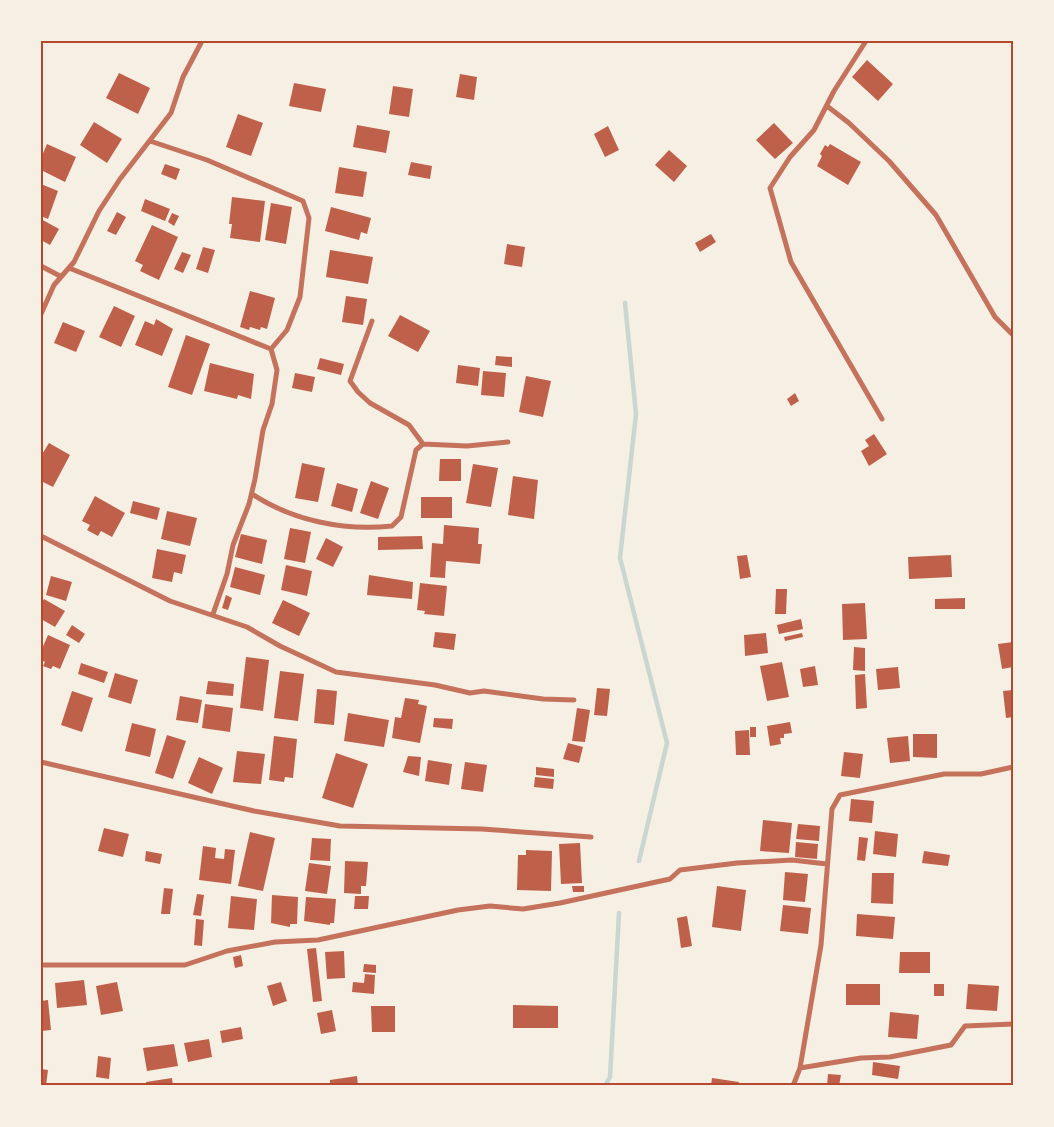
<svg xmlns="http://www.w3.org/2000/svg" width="1054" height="1127" font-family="'DM Sans',sans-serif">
	<rect width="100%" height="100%" fill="#f6efe4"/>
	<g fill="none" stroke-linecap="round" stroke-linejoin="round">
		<path stroke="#c9d6d2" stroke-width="4.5" d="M625 303 636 414 620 558 667 743 639 861
			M605 1086 610 1077 619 913"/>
	</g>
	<path fill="#bf614a" d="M867 60 893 84 878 101 852 77Z
		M119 73 150 88 138 114 106 98Z
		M460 74 477 77 474 100 456 97Z
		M294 83 326 89 321 112 289 106Z
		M393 86 413 89 409 117 389 114Z
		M238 114 263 123 251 156 226 147Z
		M94 122 122 139 107 163 80 145Z
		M774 123 793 143 775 159 756 140Z
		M357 125 390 131 386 153 353 147Z
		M608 126 619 150 605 157 594 134Z
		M47 144 76 157 65 182 41 170V158Z
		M830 144 861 162 848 185 817 166 822 156 820 154 825 145 828 147Z
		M669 150 687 166 674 182 655 165Z
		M411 162 432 166 430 179 408 175Z
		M165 164 180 169 176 180 161 174Z
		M339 167 367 172 363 197 335 193Z
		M41 184 58 191 48 219 41 216Z
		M232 197 265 201 260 242 230 238 232 224H229Z
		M145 199 170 209 165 221 141 211Z
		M271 203 292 207 286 244 265 240Z
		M331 207 371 218 367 234 361 232 359 240 325 231Z
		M117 212 126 217 116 235 107 231Z
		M172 213 179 216 174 226 168 222Z
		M41 219 59 229 50 245 41 240Z
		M152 225 178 237 159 280 140 271 143 265 135 261Z
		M711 234 716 242 700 252 695 243Z
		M507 244 525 247 522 267 504 264Z
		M203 247 215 250 208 273 196 269Z
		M330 250 373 257 368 284 326 277Z
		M182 252 191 255 183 273 174 269Z
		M250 291 275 298 267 329 261 327 260 330 250 327 249 330 240 327Z
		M346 296 367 299 363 325 342 322Z
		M114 306 135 316 121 347 99 337Z
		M400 315 430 331 418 352 388 336Z
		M156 319 173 329 162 356 135 345 145 321 154 325Z
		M63 322 85 331 76 352 54 343Z
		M186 335 210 344 192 395 168 387Z
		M496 356 512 357V367L495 365Z
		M320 358 344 364 341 375 317 369Z
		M210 363 254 374 251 399 238 395 237 399 204 391Z
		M458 365 480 368 478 386 456 383Z
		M483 371 506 373 504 397 481 395Z
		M295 373 315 377 312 392 292 388Z
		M526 376 551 381 543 417 519 412Z
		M795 393 799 401 791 406 787 399Z
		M874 434 887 454 869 466 861 451 869 446 865 440Z
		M49 443 70 455 53 487 41 481V456Z
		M440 459H461V481H439Z
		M302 463 325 468 318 502 295 498Z
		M473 464 498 468 491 507 466 503Z
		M513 476 538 480 534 519 508 515Z
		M371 481 389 488 378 519 360 513Z
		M337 483 358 489 352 512 331 506Z
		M95 496 125 513 112 537 101 531 98 536 87 530 90 525 82 521Z
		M421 497H452V518H421Z
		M133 501 160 508 157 520 130 513Z
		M167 511 197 518 190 546 161 539Z
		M444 525 479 528 478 544H482L480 564 446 561 445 578 430 577 432 543 443 544Z
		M290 528 311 532 305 563 284 559Z
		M241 534 267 540 262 564 235 557Z
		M422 536 423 549 378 550V537Z
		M326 538 343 547 333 567 316 559Z
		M157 549 186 555 182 574 174 572 172 582 152 578Z
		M747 555 751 577 740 579 737 556Z
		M951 555 952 577 909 579 908 557Z
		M286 565 312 571 307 596 281 590Z
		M235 567 265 575 260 595 230 587Z
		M369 575 413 582 412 599 367 595Z
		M51 576 72 582 66 601 46 595Z
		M420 583 447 586 444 616 424 614 425 611 417 610Z
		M776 589H787L786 614H775Z
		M226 595 232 598 228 610 222 608Z
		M965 598V609H935V599Z
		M44 599 65 611 55 627 41 619V604Z
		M283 600 310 613 299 636 272 623Z
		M865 603 867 639 843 640 842 604Z
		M801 619 803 629 779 634 777 625Z
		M72 625 85 634 79 643 66 635Z
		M435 632 456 634 454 650 433 647Z
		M766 633 768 653 745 656 744 635Z
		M802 633 803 637 785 641 784 637Z
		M48 635 70 645 60 669 53 666 51 669 43 666 45 662 41 660V651Z
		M1013 642V667L1002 669 998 644Z
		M854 647 865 648V671L853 670Z
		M246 657 269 660 263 711 240 708Z
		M782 662 789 697 767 701 760 666Z
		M81 663 108 672 104 683 78 674Z
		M815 666 818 685 803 687 800 669Z
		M898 667 900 688 878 690 876 669Z
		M280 671 304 674 298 721 274 718Z
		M115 673 138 680 131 704 108 697Z
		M865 674 867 708 856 709 855 675Z
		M208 681 234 684 233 696 206 694Z
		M597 688 610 689 607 716 594 715Z
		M317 689 337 691 334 725 314 723Z
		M1013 690V717L1006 718 1003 691Z
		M72 691 93 698 82 732 61 725Z
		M180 696 202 700 198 723 176 720Z
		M405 698 419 700 418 704 427 706 420 743 392 738 395 717 401 718Z
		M205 704 233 708 230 732 202 728Z
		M577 708 590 710 585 742 572 741Z
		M348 713 389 720 384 747 344 741Z
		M434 718 453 719 452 729 433 727Z
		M790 722 792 733 784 734V738H780L781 744 770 746 767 726Z
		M132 723 156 729 150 757 125 751Z
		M750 727H756V737H750Z
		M749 730 750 755H736L735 731Z
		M913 734H937V758L913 757Z
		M167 735 186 741 173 779 155 773Z
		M274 736 297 739 293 778 285 777 284 782 269 780Z
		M908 736 910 761 890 763 887 738Z
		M568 743 583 747 579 763 563 759Z
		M237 751 265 754 261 784 233 782Z
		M844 752 863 754 860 778 841 776Z
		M336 753 368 764 353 808 322 798Z
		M408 756 421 757 419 776 403 772Z
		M199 757 223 768 212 794 188 783Z
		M428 760 452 764 449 785 425 781Z
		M465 762 487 765 483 792 461 789Z
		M536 767 554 769V777L536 775Z
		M535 777 554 779 553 789 534 787Z
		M851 799 874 801 872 823 849 821Z
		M763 820 792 823 789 853 760 851Z
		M798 824 820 826 819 841 796 839Z
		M104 828 129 834 123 857 98 851Z
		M875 831 898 834 896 857 873 854Z
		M250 832 275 838 263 891 238 886Z
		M859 837 868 838 865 861 857 860Z
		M312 838 331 839 330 861 310 860Z
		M796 842 818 844 817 859 795 857Z
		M580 843 582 883 561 884 559 844Z
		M203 846 216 848 215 858 224 859 225 849 235 850 231 884 199 880Z
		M526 850 552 851 551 891 517 890 518 855H526Z
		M146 851 162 854 160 864 145 861Z
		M924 851 950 855 948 866 922 863Z
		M345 861 368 862 366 886H361V894L344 893Z
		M309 863 331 866 327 894 305 891Z
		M785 872 808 874 805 902 783 900Z
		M872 873H894L893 904 871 903Z
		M572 886H584V892H573Z
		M717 886 746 890 741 931 712 927Z
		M164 888 173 889 170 914H161Z
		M197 894 204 895 201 916 193 915Z
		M272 895 298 897 297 924H290V927L271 923Z
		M231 896 257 899 254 930 228 928Z
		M355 896H369L368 909H354Z
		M306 897 336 899 334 923H330V925L304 921Z
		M783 905 811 908 808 934 780 931Z
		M857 914 895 917 893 939 856 936Z
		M687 916 692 946 681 948 677 918Z
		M196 919 204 920 202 946 194 945Z
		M316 948 322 1001 313 1002 307 949Z
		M344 951 345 978 327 979 325 952Z
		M900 952H930V973H899Z
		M241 955 243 966 235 968 233 957Z
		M364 964 376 965V973L363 972Z
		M365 974 375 975 374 994 352 992 353 982 364 983Z
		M84 980 87 1005 57 1008 55 983Z
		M117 982 123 1011 101 1015 96 986Z
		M281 982 287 1001 273 1006 267 986Z
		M846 984H880V1005H846Z
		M934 984H944V996H934Z
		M968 984 999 986 997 1011 966 1009Z
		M48 1000 51 1030 41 1031V1001Z
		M513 1005 558 1006V1028H513Z
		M371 1006H395V1032H372Z
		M332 1010 336 1031 321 1034 317 1013Z
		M890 1012 919 1015 917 1039 888 1037Z
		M241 1027 243 1039 222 1043 220 1031Z
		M209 1039 212 1057 188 1062 184 1043Z
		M174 1044 178 1066 147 1071 143 1048Z
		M98 1056 111 1058 109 1079 96 1077Z
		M873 1062 900 1066 898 1079 872 1075Z
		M41 1069 48 1070 46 1086H41Z
		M828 1074 841 1075 839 1086H827Z
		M357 1076 358 1086H330V1080Z
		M172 1078 173 1086H146V1082Z
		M712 1078 739 1082 738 1086H711Z"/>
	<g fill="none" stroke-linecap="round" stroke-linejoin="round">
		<path stroke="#c5725c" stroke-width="5" d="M866 41 834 91 814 130 790 157 770 188 791 262 882 419
			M827 106 849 123 889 161 936 215 995 317 1013 335
			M150 141 207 160 303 201 309 218 300 297 287 330 271 349
			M41 266 60 276
			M69 268 271 349 277 370 272 404 263 430 255 479 249 504 233 545 227 574 213 614
			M41 314 54 285 74 262 99 211 120 179 171 113 183 77 202 41
			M372 321 350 381 358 392 370 403 409 425 423 444
			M252 494C293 521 344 531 392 526L401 517 416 450 423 444 467 446 508 442
			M41 536 170 601 247 627 280 646 336 672 435 685 470 693 484 691 543 699 574 700
			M41 762 254 811 340 826 482 829 591 837
			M41 965H185L227 951 275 942 318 940 458 910 490 906 523 909 560 903 670 879 680 870 737 863 792 860 827 864
			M800 1068 861 1058 890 1057 951 1045 965 1026 1013 1024
			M793 1086 800 1068 821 945 832 809 840 795 944 774H981L1013 767"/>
	</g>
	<rect width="1054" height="1127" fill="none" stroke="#f6efe4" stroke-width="85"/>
	<rect x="42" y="42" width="970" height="1042" fill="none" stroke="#b5482f" stroke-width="2"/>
</svg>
